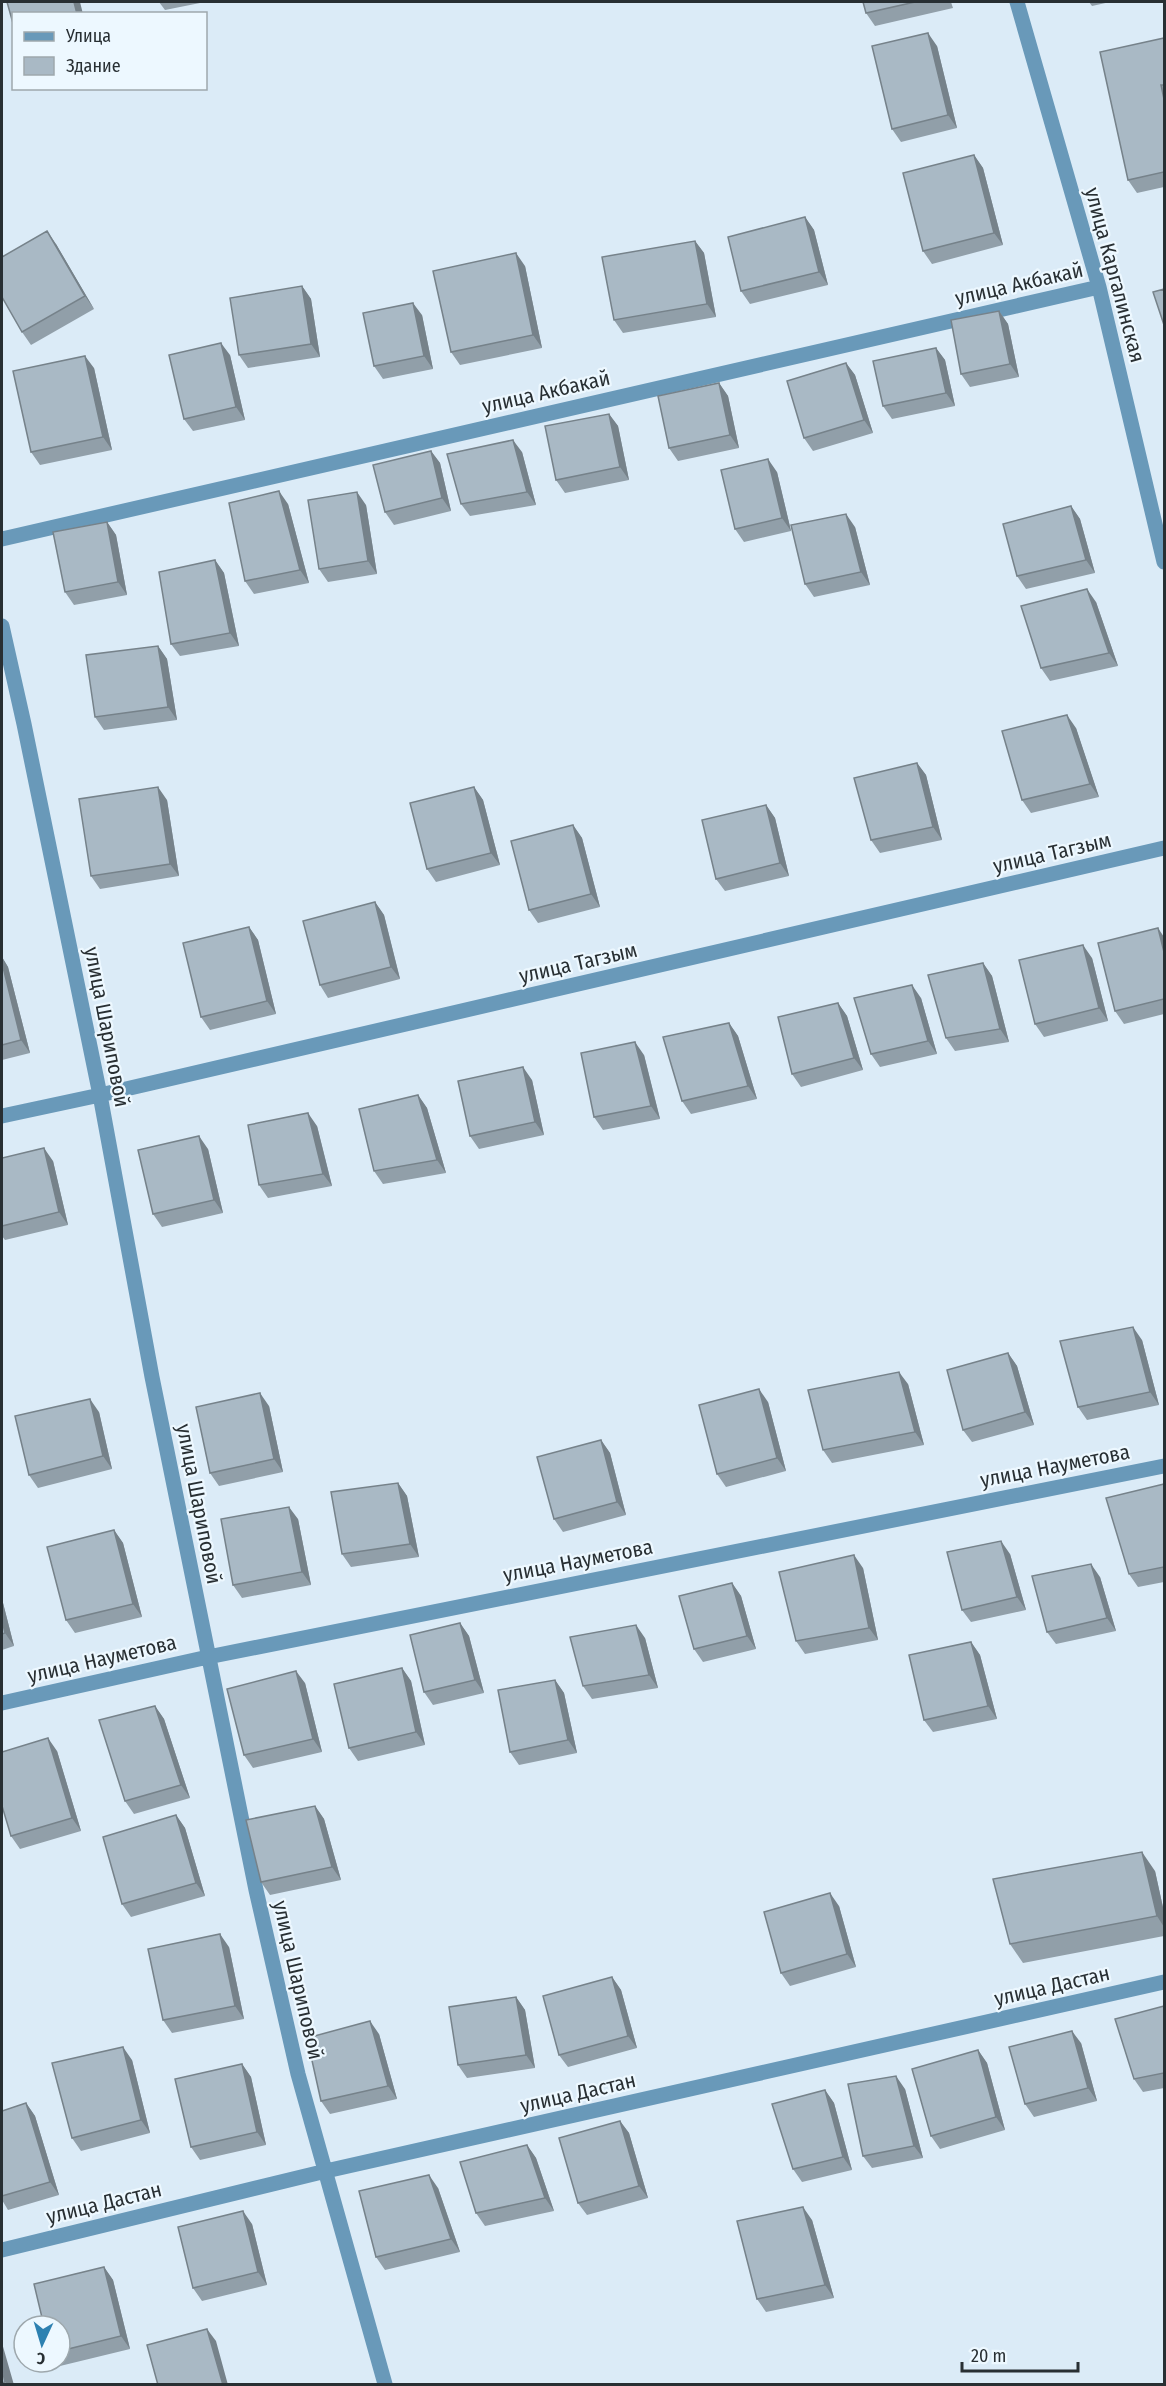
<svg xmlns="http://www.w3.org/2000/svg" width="1166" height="2386" font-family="'Fira Sans Condensed',sans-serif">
	<rect width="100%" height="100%" fill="#dbebf7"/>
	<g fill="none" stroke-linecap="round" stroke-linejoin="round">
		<path stroke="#6999b9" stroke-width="15" d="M1017 2 1099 287 1164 562
			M2 539 1099 287
			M2 626 24 724 100 1095 152 1377 256 1890 298 2074 385 2384
			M2 1116 100 1095 1164 848
			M2 1703 208 1657 1164 1466
			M2 2250 326 2171 1164 1982"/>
	</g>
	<path fill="#919fa9" d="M159 2H205L165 10Z
		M863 2H951L953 8 875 26 866 13Z
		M1089 2H1110L1092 6Z
		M1164 38V187L1137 193 1128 180Z
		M937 46 957 128 901 142 892 129Z
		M974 155 983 168 1003 245 932 264 923 251Z
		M805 217 814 230 828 285 750 304 741 291Z
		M695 241 704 253 716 317 623 333 614 320Z
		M56 244 94 309 31 345 22 332Z
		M525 266 542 348 460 365 451 352Z
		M302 286 311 299 320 357 248 368 239 355Z
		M999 311 1008 324 1019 377 970 387 961 374Z
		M422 315 433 369 383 379 374 366Z
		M936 348 945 360 955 406 892 419 883 406Z
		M230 355 245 420 193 431 184 419Z
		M846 363 855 375 873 433 813 451 804 438Z
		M94 368 112 450 40 465 31 452Z
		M719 383 728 396 739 448 678 461 669 448Z
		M609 414 618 426 629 480 565 493 556 480Z
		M431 451 440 463 451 511 394 525 385 512Z
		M522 452 536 505 470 516 461 504Z
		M777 472 791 531 744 542 735 529Z
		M288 504 309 583 254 594 245 581Z
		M366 505 377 574 328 582 319 569Z
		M1071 506 1080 519 1095 573 1026 589 1017 576Z
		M107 522 116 535 127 595 74 605 65 592Z
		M855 527 870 585 814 597 805 584Z
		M215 560 224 573 239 646 180 656 171 644Z
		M1096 602 1118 666 1050 681 1041 668Z
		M158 646 167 659 177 720 104 730 95 717Z
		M1076 728 1099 797 1031 813 1022 800Z
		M917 763 926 775 942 840 880 853 871 840Z
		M474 787 483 800 500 865 436 882 427 869Z
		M167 800 179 876 100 889 91 876Z
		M766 805 775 818 789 876 725 891 716 879Z
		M573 825 582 838 600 907 538 923 529 910Z
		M375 902 384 915 400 979 328 998 320 985Z
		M249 927 258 940 276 1014 210 1030 201 1017Z
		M1164 937V1014L1124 1024 1115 1011Z
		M2 957 8 967 30 1053 2 1060Z
		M1092 958 1108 1021 1044 1037 1035 1024Z
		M983 963 992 976 1009 1042 955 1051 946 1038Z
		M921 998 937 1054 880 1067 871 1054Z
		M838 1003 847 1016 863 1070 801 1087 792 1074Z
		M729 1023 738 1036 757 1099 691 1114 682 1101Z
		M644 1055 660 1119 603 1130 594 1117Z
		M532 1080 544 1135 479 1149 470 1136Z
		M418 1095 427 1108 446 1173 383 1184 374 1171Z
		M317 1126 332 1186 268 1198 259 1185Z
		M208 1149 223 1213 162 1227 153 1214Z
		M2 1158 53 1161 68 1225 5 1240 2 1236Z
		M1142 1340 1159 1405 1087 1420 1078 1407Z
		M1008 1353 1017 1366 1034 1425 972 1442 963 1430Z
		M908 1384 924 1445 832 1463 823 1450Z
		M768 1402 786 1471 726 1487 717 1474Z
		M269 1406 283 1472 219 1486 210 1473Z
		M99 1412 112 1469 38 1488 29 1475Z
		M601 1440 610 1453 626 1515 563 1532 554 1519Z
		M398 1483 407 1496 419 1557 351 1567 342 1554Z
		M1164 1484V1582L1138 1587 1129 1574Z
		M298 1519 311 1585 242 1598 233 1585Z
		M114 1530 123 1543 142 1617 75 1633 66 1620Z
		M1010 1554 1026 1610 971 1622 962 1610Z
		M863 1568 878 1640 805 1654 796 1641Z
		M1100 1577 1116 1631 1056 1644 1047 1632Z
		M732 1583 741 1596 756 1649 703 1662 694 1649Z
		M2 1599 14 1646 2 1650Z
		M460 1623 469 1636 484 1693 433 1705 424 1692Z
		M645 1638 658 1688 592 1699 583 1686Z
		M971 1642 980 1655 997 1719 933 1732 924 1720Z
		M402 1668 411 1681 425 1745 358 1761 349 1748Z
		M555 1680 564 1693 577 1753 519 1765 510 1752Z
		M305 1683 322 1752 253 1768 244 1755Z
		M155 1706 164 1719 190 1798 134 1814 125 1801Z
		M57 1751 81 1831 20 1849 11 1836Z
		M315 1806 324 1819 341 1880 270 1895 261 1882Z
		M176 1815 185 1828 205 1896 131 1917 122 1904Z
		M1155 1871 1164 1912V1936L1023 1963 1010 1944Z
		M839 1906 856 1967 790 1986 781 1973Z
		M229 1947 244 2019 172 2033 163 2020Z
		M612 1977 621 1990 637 2048 568 2067 559 2055Z
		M516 1997 525 2010 535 2068 467 2078 458 2065Z
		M1164 2006V2088L1143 2092 1134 2079Z
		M379 2034 397 2099 330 2114 321 2101Z
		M1081 2043 1097 2101 1034 2117 1025 2104Z
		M978 2050 987 2063 1005 2130 940 2149 931 2136Z
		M132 2060 150 2133 81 2151 72 2138Z
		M242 2064 251 2077 266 2145 200 2160 191 2147Z
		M905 2089 923 2158 872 2168 863 2156Z
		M825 2090 834 2103 852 2170 802 2182 793 2169Z
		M26 2103 35 2116 59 2195 8 2210 2 2200V2111Z
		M620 2121 629 2133 648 2198 587 2215 578 2203Z
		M527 2145 536 2158 554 2211 485 2226 476 2213Z
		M438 2188 460 2252 385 2270 376 2257Z
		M812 2220 834 2298 766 2312 757 2299Z
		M252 2224 267 2285 202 2301 193 2288Z
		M104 2267 113 2280 130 2349 60 2366 57 2362H60V2326Z"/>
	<path fill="#76828a" d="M74 2H80L83 14H77Z
		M928 33 937 46 957 128 948 115Z
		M974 155 983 168 1003 245 994 233Z
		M805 217 814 230 828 285 819 272Z
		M47 231 56 244 94 309 85 296Z
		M695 241 704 253 716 317 707 304Z
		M516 253 525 266 542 348 533 335Z
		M302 286 311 299 320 357 311 344Z
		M413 303 422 315 433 369 424 356Z
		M999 311 1008 324 1019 377 1010 364Z
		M221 343 230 355 245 420 236 407Z
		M936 348 945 360 955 406 946 393Z
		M85 356 94 368 112 450 103 437Z
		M846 363 855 375 873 433 864 420Z
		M719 383 728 396 739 448 730 435Z
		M609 414 618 426 629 480 620 467Z
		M513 440 522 452 536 505 527 492Z
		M431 451 440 463 451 511 442 498Z
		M768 459 777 472 791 531 782 518Z
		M279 491 288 504 309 583 300 570Z
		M357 492 366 505 377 574 368 561Z
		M1071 506 1080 519 1095 573 1086 560Z
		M846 514 855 527 870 585 861 572Z
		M107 522 116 535 127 595 118 582Z
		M215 560 224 573 239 646 230 633Z
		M1087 589 1096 602 1118 666 1109 653Z
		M158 646 167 659 177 720 168 707Z
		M1067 715 1076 728 1099 797 1090 784Z
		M917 763 926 775 942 840 933 827Z
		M158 787 167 800 179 876 170 864Z
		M474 787 483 800 500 865 491 853Z
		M766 805 775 818 789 876 780 863Z
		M573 825 582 838 600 907 591 894Z
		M375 902 384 915 400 979 391 967Z
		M249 927 258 940 276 1014 267 1001Z
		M1158 928 1164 937V952Z
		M1083 945 1092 958 1108 1021 1099 1008Z
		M2 957 8 967 30 1053 21 1040 2 963Z
		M983 963 992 976 1009 1042 1000 1029Z
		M912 985 921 998 937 1054 928 1041Z
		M838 1003 847 1016 863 1070 854 1058Z
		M729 1023 738 1036 757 1099 748 1086Z
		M635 1042 644 1055 660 1119 651 1106Z
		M523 1067 532 1080 544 1135 535 1122Z
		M418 1095 427 1108 446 1173 437 1160Z
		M308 1113 317 1126 332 1186 323 1174Z
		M199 1136 208 1149 223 1213 214 1200Z
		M44 1148 53 1161 68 1225 59 1212Z
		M1133 1327 1142 1340 1159 1405 1150 1392Z
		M1008 1353 1017 1366 1034 1425 1025 1412Z
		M899 1372 908 1384 924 1445 915 1432Z
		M759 1389 768 1402 786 1471 777 1458Z
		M260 1393 269 1406 283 1472 274 1459Z
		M90 1399 99 1412 112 1469 103 1456Z
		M601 1440 610 1453 626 1515 617 1502Z
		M398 1483 407 1496 419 1557 410 1544Z
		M289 1507 298 1519 311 1585 302 1572Z
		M114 1530 123 1543 142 1617 133 1604Z
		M1001 1541 1010 1554 1026 1610 1017 1597Z
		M854 1555 863 1568 878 1640 869 1628Z
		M1091 1564 1100 1577 1116 1631 1107 1618Z
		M732 1583 741 1596 756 1649 747 1636Z
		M2 1599 14 1646 5 1633 2 1620Z
		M460 1623 469 1636 484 1693 475 1680Z
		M636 1625 645 1638 658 1688 649 1675Z
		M971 1642 980 1655 997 1719 988 1706Z
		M402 1668 411 1681 425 1745 416 1732Z
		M296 1671 305 1683 322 1752 313 1739Z
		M555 1680 564 1693 577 1753 568 1740Z
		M155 1706 164 1719 190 1798 181 1785Z
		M48 1738 57 1751 81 1831 72 1818Z
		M315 1806 324 1819 341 1880 332 1867Z
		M176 1815 185 1828 205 1896 196 1883Z
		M1142 1852 1155 1871 1164 1912V1927L1157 1916Z
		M830 1893 839 1906 856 1967 847 1954Z
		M220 1934 229 1947 244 2019 235 2006Z
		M612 1977 621 1990 637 2048 628 2036Z
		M516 1997 525 2010 535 2068 526 2055Z
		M370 2021 379 2034 397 2099 388 2086Z
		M1072 2031 1081 2043 1097 2101 1088 2088Z
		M123 2047 132 2060 150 2133 141 2120Z
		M978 2050 987 2063 1005 2130 996 2117Z
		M242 2064 251 2077 266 2145 257 2132Z
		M896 2076 905 2089 923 2158 914 2146Z
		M825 2090 834 2103 852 2170 843 2157Z
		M26 2103 35 2116 59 2195 50 2182Z
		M620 2121 629 2133 648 2198 639 2186Z
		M527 2145 536 2158 554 2211 545 2198Z
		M429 2175 438 2188 460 2252 451 2239Z
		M803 2207 812 2220 834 2298 825 2285Z
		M243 2211 252 2224 267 2285 258 2272Z
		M104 2267 113 2280 130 2349 121 2336Z
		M207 2329 216 2341 228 2385H223Z
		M2 2343 14 2385H7L5 2382 2 2369Z"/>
	<path fill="#a9b9c5" stroke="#76828a" stroke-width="1.5" d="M7 2H74L77 14H14V27Z
		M863 2H915L866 13Z
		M928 33 948 115 892 129 872 46Z
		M1164 38V85H1161L1164 99V172L1128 180 1100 52Z
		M974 155 994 233 923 251 903 173Z
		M805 217 819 272 741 291 728 237Z
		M47 231 85 296 22 332 2 297V257Z
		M695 241 707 304 614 320 602 257Z
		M516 253 533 335 451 352 433 271Z
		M302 286 311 344 239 355 230 298Z
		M1164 289V325L1153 292Z
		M413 303 424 356 374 366 363 313Z
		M999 311 1010 364 961 374 951 320Z
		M221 343 236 407 184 419 169 355Z
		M936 348 946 393 883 406 873 361Z
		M85 356 103 437 31 452 13 371Z
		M846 363 864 420 804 438 787 381Z
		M719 383 730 435 669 448 658 396Z
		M609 414 620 467 556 480 545 426Z
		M513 440 527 492 461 504 447 454Z
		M431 451 442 498 385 512 373 465Z
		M768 459 782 518 735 529 721 470Z
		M279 491 300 570 245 581 229 503Z
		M357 492 368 561 319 569 308 500Z
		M1071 506 1086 560 1017 576 1003 524Z
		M846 514 861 572 805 584 791 525Z
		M107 522 118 582 65 592 53 532Z
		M215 560 230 633 171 644 159 572Z
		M1087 589 1109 653 1041 668 1021 606Z
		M158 646 168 707 95 717 86 655Z
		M1067 715 1090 784 1022 800 1002 731Z
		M917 763 933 827 871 840 854 778Z
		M158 787 170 864 91 876 79 799Z
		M474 787 491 853 427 869 410 803Z
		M766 805 780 863 716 879 702 820Z
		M573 825 591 894 529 910 511 841Z
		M375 902 391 967 320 985 303 921Z
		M249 927 267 1001 201 1017 183 943Z
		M1158 928 1164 952V999L1115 1011 1098 943Z
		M1083 945 1099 1008 1035 1024 1019 960Z
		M2 963 21 1040 2 1045Z
		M983 963 1000 1029 946 1038 928 975Z
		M912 985 928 1041 871 1054 854 998Z
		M838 1003 854 1058 792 1074 778 1017Z
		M729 1023 748 1086 682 1101 663 1037Z
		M635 1042 651 1106 594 1117 581 1053Z
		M523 1067 535 1122 470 1136 458 1081Z
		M418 1095 437 1160 374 1171 359 1109Z
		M308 1113 323 1174 259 1185 248 1125Z
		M199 1136 214 1200 153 1214 138 1150Z
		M44 1148 59 1212 2 1226V1158Z
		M1133 1327 1150 1392 1078 1407 1060 1341Z
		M1008 1353 1025 1412 963 1430 947 1370Z
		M899 1372 915 1432 823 1450 808 1390Z
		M759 1389 777 1458 717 1474 699 1405Z
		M260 1393 274 1459 210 1473 196 1407Z
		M90 1399 103 1456 29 1475 15 1416Z
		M601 1440 617 1502 554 1519 537 1457Z
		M398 1483 410 1544 342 1554 331 1492Z
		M1164 1484V1567L1129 1574 1106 1498Z
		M289 1507 302 1572 233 1585 221 1519Z
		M114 1530 133 1604 66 1620 47 1547Z
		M1001 1541 1017 1597 962 1610 947 1552Z
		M854 1555 869 1628 796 1641 779 1572Z
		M1091 1564 1107 1618 1047 1632 1032 1576Z
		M732 1583 747 1636 694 1649 679 1596Z
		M2 1620 5 1633 2 1634Z
		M460 1623 475 1680 424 1692 410 1635Z
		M636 1625 649 1675 583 1686 570 1637Z
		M971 1642 988 1706 924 1720 909 1655Z
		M402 1668 416 1732 349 1748 334 1684Z
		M296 1671 313 1739 244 1755 227 1689Z
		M555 1680 568 1740 510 1752 498 1690Z
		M155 1706 181 1785 125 1801 99 1720Z
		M48 1738 72 1818 11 1836 2 1806V1752Z
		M315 1806 332 1867 261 1882 246 1820Z
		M176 1815 196 1883 122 1904 103 1837Z
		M1142 1852 1157 1916 1010 1944 993 1879Z
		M830 1893 847 1954 781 1973 764 1912Z
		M220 1934 235 2006 163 2020 148 1949Z
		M612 1977 628 2036 559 2055 543 1996Z
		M516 1997 526 2055 458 2065 449 2007Z
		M1164 2006V2073L1134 2079 1115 2019Z
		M370 2021 388 2086 321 2101 307 2038Z
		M1072 2031 1088 2088 1025 2104 1009 2047Z
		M123 2047 141 2120 72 2138 52 2063Z
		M978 2050 996 2117 931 2136 912 2069Z
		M242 2064 257 2132 191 2147 175 2079Z
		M896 2076 914 2146 863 2156 848 2084Z
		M825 2090 843 2157 793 2169 772 2104Z
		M26 2103 50 2182 2 2196V2111Z
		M620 2121 639 2186 578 2203 559 2138Z
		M527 2145 545 2198 476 2213 460 2162Z
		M429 2175 451 2239 376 2257 359 2191Z
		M803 2207 825 2285 757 2299 737 2221Z
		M243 2211 258 2272 193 2288 178 2227Z
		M104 2267 121 2336 60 2351V2326H44L34 2284Z
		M207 2329 223 2385H158L147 2345Z
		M2 2369 5 2382 2 2383Z"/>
	<g text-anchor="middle" stroke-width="4.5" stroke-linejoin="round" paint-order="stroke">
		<g font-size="21" fill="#282f33" stroke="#edf8ff">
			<text transform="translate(1115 275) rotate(75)" y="7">улица Каргалинская</text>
			<text transform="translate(1019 284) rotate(-13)" y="7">улица Акбакай</text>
			<text transform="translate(546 392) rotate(-13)" y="7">улица Акбакай</text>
			<text transform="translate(1052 853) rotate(-13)" y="7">улица Тагзым</text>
			<text transform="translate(578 963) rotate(-13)" y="7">улица Тагзым</text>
			<text transform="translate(107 1027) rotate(79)" y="7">улица Шариповой</text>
			<text transform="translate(1055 1466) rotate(-11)" y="7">улица Науметова</text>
			<text transform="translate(199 1504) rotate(79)" y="7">улица Шариповой</text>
			<text transform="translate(578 1561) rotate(-11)" y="7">улица Науметова</text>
			<text transform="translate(102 1659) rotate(-13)" y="7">улица Науметова</text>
			<text transform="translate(298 1980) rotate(77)" y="7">улица Шариповой</text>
			<text transform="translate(1052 1986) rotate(-13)" y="7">улица Дастан</text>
			<text transform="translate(578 2093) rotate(-13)" y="7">улица Дастан</text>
			<text transform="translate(104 2203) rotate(-14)" y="7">улица Дастан</text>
		</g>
	</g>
	<rect width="1166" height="2386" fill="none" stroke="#282f33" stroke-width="6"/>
	<rect x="12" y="12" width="195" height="78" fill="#edf8ff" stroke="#9ea8ad" stroke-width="1.5"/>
	<rect x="24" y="32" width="30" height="9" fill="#6999b9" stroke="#9ea8ad" stroke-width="1.5"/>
	<text x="66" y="42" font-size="18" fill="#282f33">Улица</text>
	<rect x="24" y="57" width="30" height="18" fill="#a9b9c5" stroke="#9ea8ad" stroke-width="1.5"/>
	<text x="66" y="72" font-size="18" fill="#282f33">Здание</text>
	<g transform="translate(42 2344) rotate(184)"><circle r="28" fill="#edf8ff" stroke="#9ea8ad" stroke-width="1.5"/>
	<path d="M0-4.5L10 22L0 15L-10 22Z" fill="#2d81b1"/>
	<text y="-9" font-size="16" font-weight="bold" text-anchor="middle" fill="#282f33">С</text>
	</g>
	<path d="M962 2362v9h116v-9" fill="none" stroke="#282f33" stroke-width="3"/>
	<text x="971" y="2362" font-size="18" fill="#282f33" stroke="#edf8ff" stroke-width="4.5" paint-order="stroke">20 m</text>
</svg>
